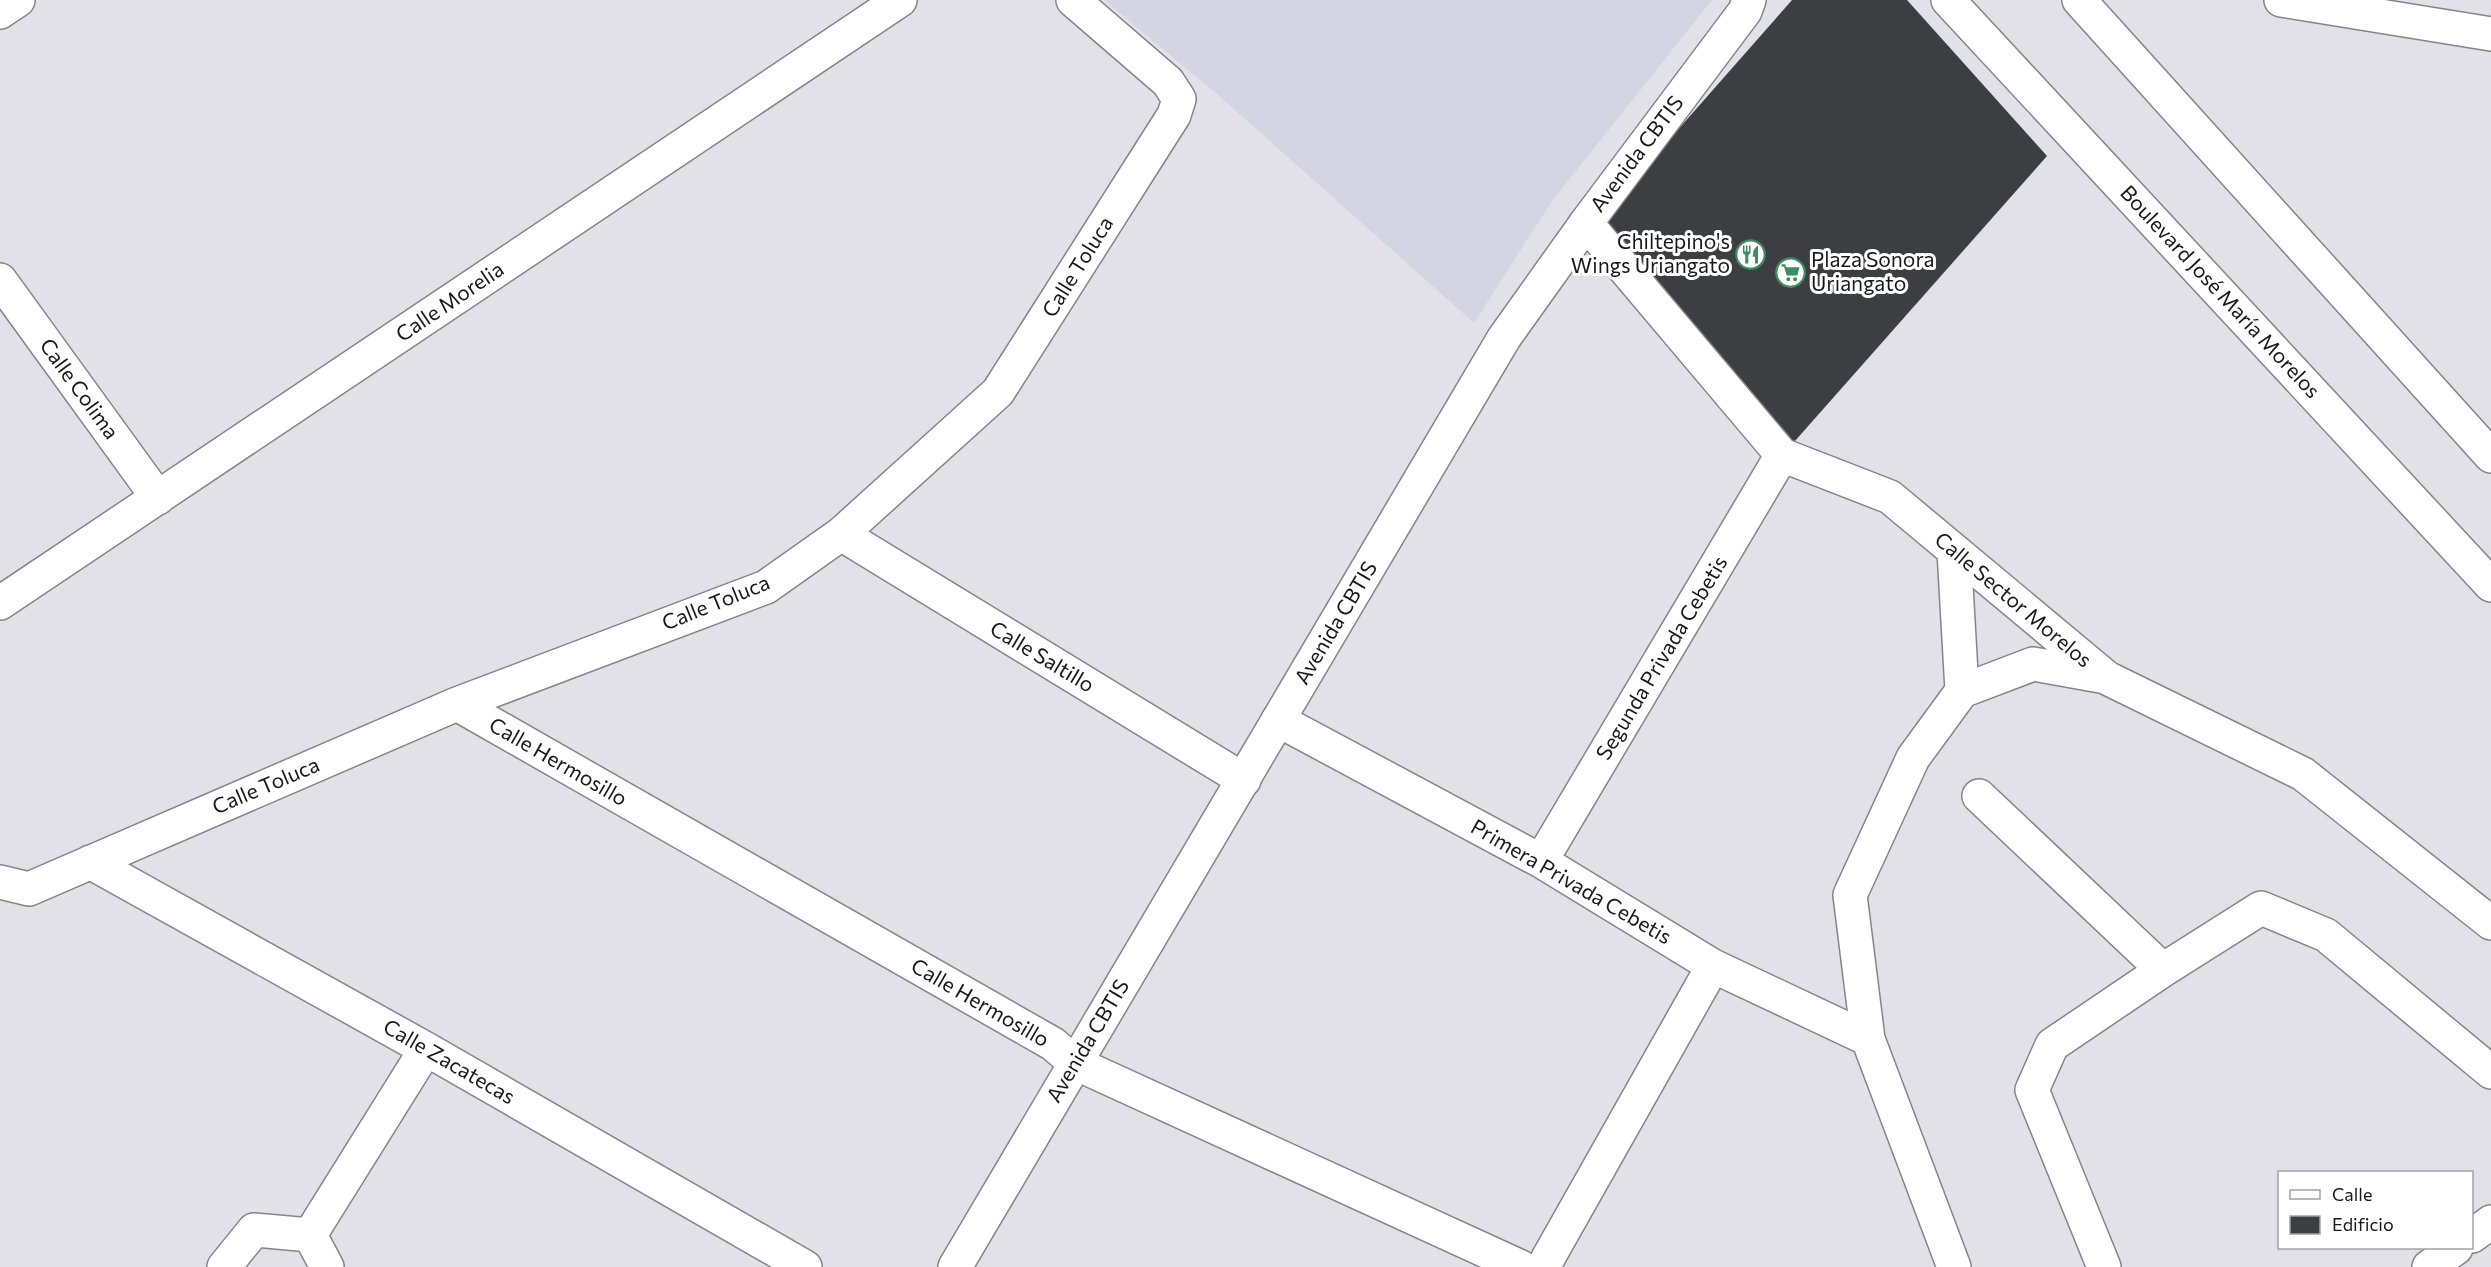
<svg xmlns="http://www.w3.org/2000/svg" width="2491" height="1267" font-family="Commissioner,sans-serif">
	<rect width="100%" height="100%" fill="#e1e1e7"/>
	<path fill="#d4d5e2" d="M1104 0H1712L1552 201 1474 323 1218 95Z"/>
	<path fill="#3d3e42" d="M1792 0H1907L2047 156 1787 450 1594 225Z"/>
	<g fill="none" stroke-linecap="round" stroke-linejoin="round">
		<defs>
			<path id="minor" d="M2281 0 2491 34
				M0 12 18 0
				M1586 223 1782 455 1890 497 2107 678 2303 774 2491 923
				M0 280 158 498
				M841 534 1244 780
				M1954 551 1962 691
				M0 603 900 0
				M457 704 1053 1044 1075 1063 1521 1267
				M1278 720 1541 861 1713 966 1868 1039
				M1979 796 2163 970
				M1541 861 1782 455
				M90 862 426 1049 805 1267
				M0 882 29 889 457 704 766 587 841 534 998 392 1174 115 1179 99 1168 82 1073 0
				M310 1235 426 1049
				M310 1235 327 1267
				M2472 1236 2491 1222
				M224 1267 254 1230 310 1235
				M1543 1267 1713 966
				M1954 1267 1868 1039 1850 895 1913 758 1962 691 2033 664 2106 677
				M2104 1267 2032 1090 2052 1045 2163 970 2261 908 2326 935 2491 1072
				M2429 1267 2456 1248"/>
			<path id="tertiary" d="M955 1267 1504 338 1586 223 1745 11 1749 0"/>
			<path id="primary" d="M1948 0 2491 585
				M2079 0 2491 456"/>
		</defs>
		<use href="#minor" stroke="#84858a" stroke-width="36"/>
		<use href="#tertiary" stroke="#84858a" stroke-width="36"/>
		<use href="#primary" stroke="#84858a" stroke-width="36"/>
		<use href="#minor" stroke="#fff" stroke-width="33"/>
		<use href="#tertiary" stroke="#fff" stroke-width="33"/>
		<use href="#primary" stroke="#fff" stroke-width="33"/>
	</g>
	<defs>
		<symbol id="restaurant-ring" viewBox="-11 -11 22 22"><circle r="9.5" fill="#fff" stroke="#3b8e60" stroke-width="1.5"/><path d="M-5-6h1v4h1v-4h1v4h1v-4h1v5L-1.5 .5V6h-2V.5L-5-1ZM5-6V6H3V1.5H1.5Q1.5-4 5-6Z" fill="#3b8e60"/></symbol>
		<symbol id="supermarket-ring" viewBox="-11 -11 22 22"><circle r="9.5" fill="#fff" stroke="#3b8e60" stroke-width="1.5"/><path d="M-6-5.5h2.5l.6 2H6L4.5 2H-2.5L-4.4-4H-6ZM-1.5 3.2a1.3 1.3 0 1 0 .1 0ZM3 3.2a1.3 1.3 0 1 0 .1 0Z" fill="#3b8e60"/></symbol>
	</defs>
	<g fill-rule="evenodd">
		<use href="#restaurant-ring" x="1734" y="238" width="33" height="33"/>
		<use href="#supermarket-ring" x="1774" y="256" width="33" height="33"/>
	</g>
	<g text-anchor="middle" stroke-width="6" stroke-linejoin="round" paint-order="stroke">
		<g font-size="21" fill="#18181a" stroke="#fff">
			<text transform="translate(1637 154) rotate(-53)" y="7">Avenida CBTIS</text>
			<text transform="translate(1078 267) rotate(-58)" y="7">Calle Toluca</text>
			<text transform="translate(2220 292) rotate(47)" y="7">Boulevard José María Morelos</text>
			<text transform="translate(450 302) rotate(-34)" y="7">Calle Morelia</text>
			<text transform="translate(79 389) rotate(54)" y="7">Calle Colima</text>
			<text transform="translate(2013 600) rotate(40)" y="7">Calle Sector Morelos</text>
			<text transform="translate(716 603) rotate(-22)" y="7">Calle Toluca</text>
			<text transform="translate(1336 623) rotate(-59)" y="7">Avenida CBTIS</text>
			<text transform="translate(1042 657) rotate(31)" y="7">Calle Saltillo</text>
			<text transform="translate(1662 658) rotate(-59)" y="7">Segunda Privada Cebetis</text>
			<text transform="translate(558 762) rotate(30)" y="7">Calle Hermosillo</text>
			<text transform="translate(266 786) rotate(-23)" y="7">Calle Toluca</text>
			<text transform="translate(1571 882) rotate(30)" y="7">Primera Privada Cebetis</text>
			<text transform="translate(980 1003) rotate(30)" y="7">Calle Hermosillo</text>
			<text transform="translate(1088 1041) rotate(-59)" y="7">Avenida CBTIS</text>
			<text transform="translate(449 1062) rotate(30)" y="7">Calle Zacatecas</text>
		</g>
		<g font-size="21" fill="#18181a" stroke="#fff" text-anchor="end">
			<text x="1730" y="249">Chiltepino's<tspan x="1730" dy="24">Wings Uriangato</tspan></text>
			<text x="1811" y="267" text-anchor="start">Plaza Sonora<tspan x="1811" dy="24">Uriangato</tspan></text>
		</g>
	</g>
	<rect x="2278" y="1171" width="195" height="78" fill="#ffffff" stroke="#a3a3a3" stroke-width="1.5"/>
	<rect x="2290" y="1190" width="30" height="9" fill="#ffffff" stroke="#a3a3a3" stroke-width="1.5"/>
	<text x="2332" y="1201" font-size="18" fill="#18181a">Calle</text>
	<rect x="2290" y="1216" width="30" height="18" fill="#3d3e42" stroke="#a3a3a3" stroke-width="1.5"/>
	<text x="2332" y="1231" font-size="18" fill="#18181a">Edificio</text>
</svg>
